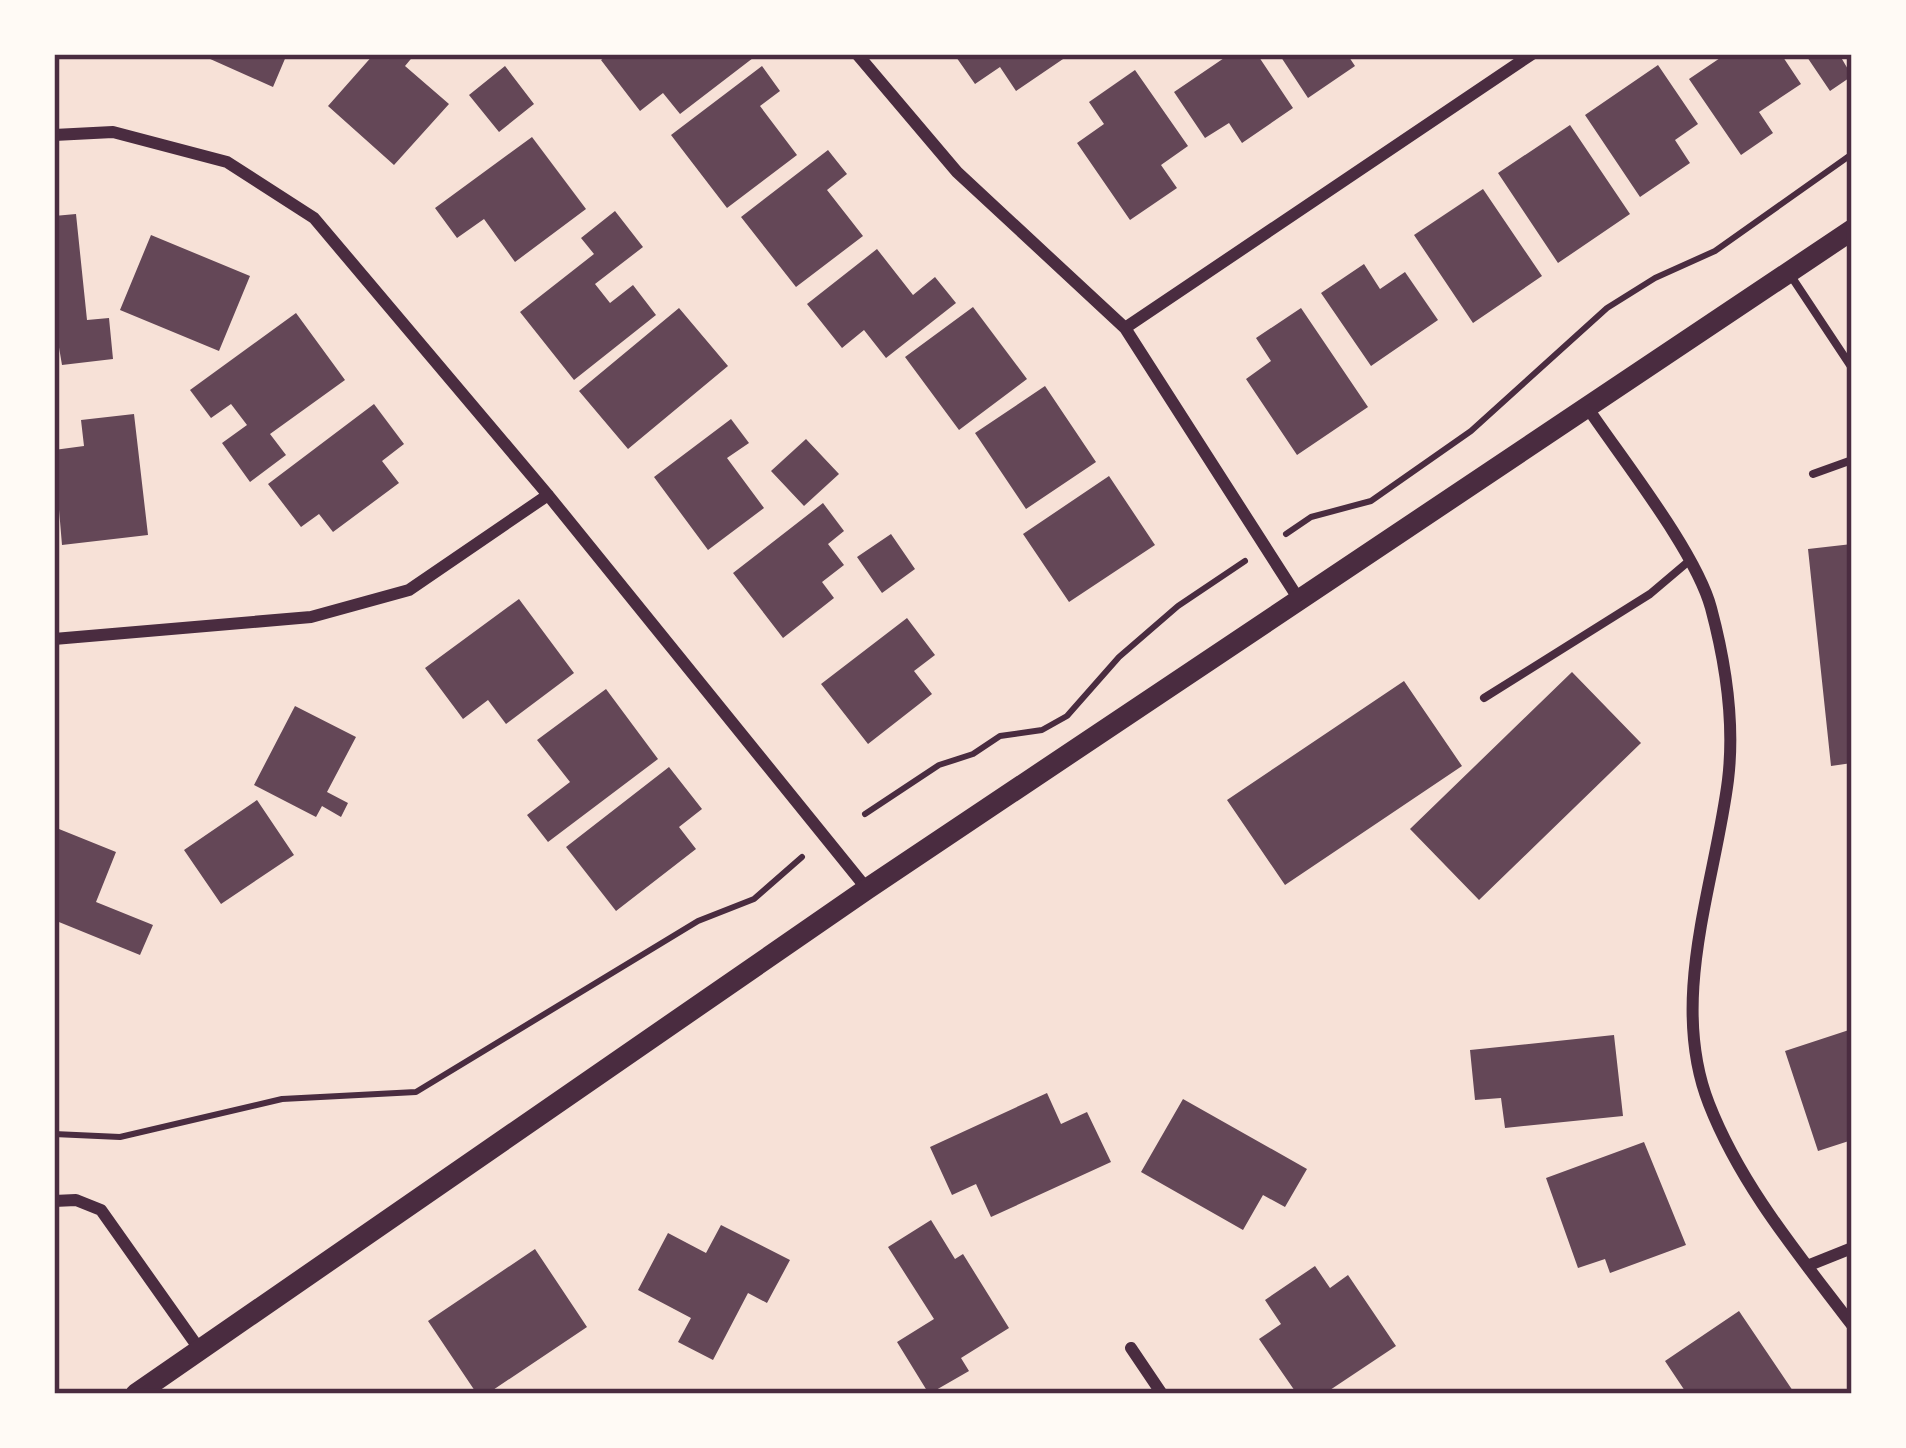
<svg xmlns="http://www.w3.org/2000/svg" width="1906" height="1448" font-family="Poppins,sans-serif">
	<rect width="100%" height="100%" fill="#f7e1d7"/>
	<path fill="#644757" d="M199 54H287L273 87Z
		M374 54H415L405 66 449 104 394 165 328 106Z
		M609 54H750L753 58 680 114 663 93 640 111 601 60Z
		M954 54H1064L1066 57 1016 91 1000 67 975 84Z
		M1230 54H1257L1293 108 1242 143 1229 123 1205 138 1174 92Z
		M1279 54H1347L1355 66 1308 98Z
		M1726 54H1781L1801 84 1759 112 1773 133 1741 155 1689 79Z
		M1805 54H1839L1852 76 1830 91Z
		M1658 65 1698 124 1675 140 1690 163 1640 197 1585 115Z
		M505 66 534 104 499 132 469 95Z
		M762 66 780 91 760 106 797 155 727 208 671 135Z
		M1135 70 1188 146 1161 165 1177 188 1130 220 1077 143 1104 124 1089 102Z
		M1570 125 1630 214 1558 263 1498 173Z
		M532 137 586 209 515 262 484 219 457 238 435 208Z
		M828 150 847 174 827 190 863 236 796 287 741 217Z
		M1483 189 1542 276 1473 323 1414 235Z
		M615 211 643 247 595 284 610 303 633 285 656 315 574 380 520 312 594 254 581 238Z
		M76 214 87 320 109 318 113 359 62 365 54 318V216Z
		M151 235 250 276 219 351 120 310Z
		M877 249 913 295 935 277 956 303 886 358 864 330 842 348 807 304Z
		M1364 264 1380 289 1405 272 1438 320 1371 366 1321 293Z
		M973 307 1027 379 959 430 905 357Z
		M679 308 728 366 628 449 579 391Z
		M1301 308 1368 407 1297 455 1246 379 1271 361 1256 338Z
		M296 313 345 380 270 434 286 455 250 482 222 443 247 425 231 404 211 418 190 390Z
		M1045 386 1096 462 1026 509 975 433Z
		M374 404 404 444 382 461 399 483 333 532 319 514 301 527 268 484Z
		M134 414 148 535 62 545 54 450 84 446 81 420Z
		M731 419 749 443 727 458 764 508 708 550 654 477Z
		M806 439 839 474 804 506 771 471Z
		M1109 476 1155 545 1069 602 1023 534Z
		M823 503 844 531 828 544 844 565 822 582 834 598 783 638 733 573Z
		M891 534 915 569 882 593 857 557Z
		M1852 544V763L1831 766 1808 549Z
		M519 599 574 673 506 724 488 700 463 719 425 668Z
		M907 618 935 655 914 671 932 694 868 744 821 684Z
		M1572 672 1641 743 1479 900 1410 829Z
		M1404 681 1462 766 1285 885 1227 800Z
		M606 689 658 759 548 842 527 815 570 782 537 740Z
		M295 706 356 737 327 792 348 803 341 817 322 806 316 817 254 785Z
		M669 767 702 809 679 827 696 849 616 911 566 847Z
		M257 800 294 855 221 904 184 850Z
		M54 827 116 852 96 902 153 925 140 955 54 920Z
		M1852 1029V1140L1818 1151 1785 1051Z
		M1614 1035 1623 1116 1505 1128 1501 1098 1475 1100 1470 1050Z
		M1047 1093 1061 1124 1087 1112 1111 1162 991 1217 976 1184 952 1195 930 1147Z
		M1183 1099 1307 1169 1285 1207 1263 1195 1243 1230 1141 1172Z
		M1644 1142 1686 1245 1610 1273 1605 1259 1578 1268 1546 1178Z
		M931 1220 955 1259 963 1254 1009 1328 961 1358 969 1371 929 1394 897 1342 934 1319 888 1247Z
		M721 1225 790 1260 767 1303 748 1293 713 1360 678 1342 691 1318 638 1290 668 1233 706 1253Z
		M535 1249 587 1327 487 1394H477L428 1321Z
		M1315 1266 1330 1288 1348 1275 1396 1346 1324 1394H1297L1259 1339 1281 1324 1265 1300Z
		M1739 1311 1795 1394H1687L1665 1361Z"/>
	<g fill="none" stroke-linecap="round" stroke-linejoin="round">
		<path stroke="#4a2c40" stroke-width="6" d="M1286 534 1311 517 1371 501 1471 431 1607 308 1655 278 1715 251 1852 154
			M865 814 939 765 973 754 1000 736 1042 730 1067 716 1119 657 1178 606 1245 561
			M54 1134 120 1137 282 1099 416 1092 698 921 754 899 802 857"/>
		<path stroke="#4a2c40" stroke-width="8" d="M1789 273 1852 368
			M1813 474 1852 460
			M1484 698 1650 594 1689 561"/>
		<path stroke="#4a2c40" stroke-width="12" d="M857 54 957 172 1125 328 1298 598
			M54 135 113 132 227 162 314 218 548 495 867 889
			M1125 328 1532 54
			M1587 407C1622 459 1696 552 1711 608 1726 664 1735 722 1728 780 1715 884 1668 1000 1709 1104 1741 1186 1799 1255 1852 1325
			M54 639 311 617 409 590 548 495
			M54 1201 76 1200 101 1210 200 1350
			M1807 1266 1852 1248
			M1131 1348 1162 1394"/>
		<path stroke="#4a2c40" stroke-width="21" d="M136 1394 867 889 1852 230"/>
	</g>
	<rect width="1906" height="1448" fill="none" stroke="#fffaf5" stroke-width="114"/>
	<rect x="57" y="57" width="1792" height="1334" fill="none" stroke="#4a2c40" stroke-width="4.5"/>
</svg>
